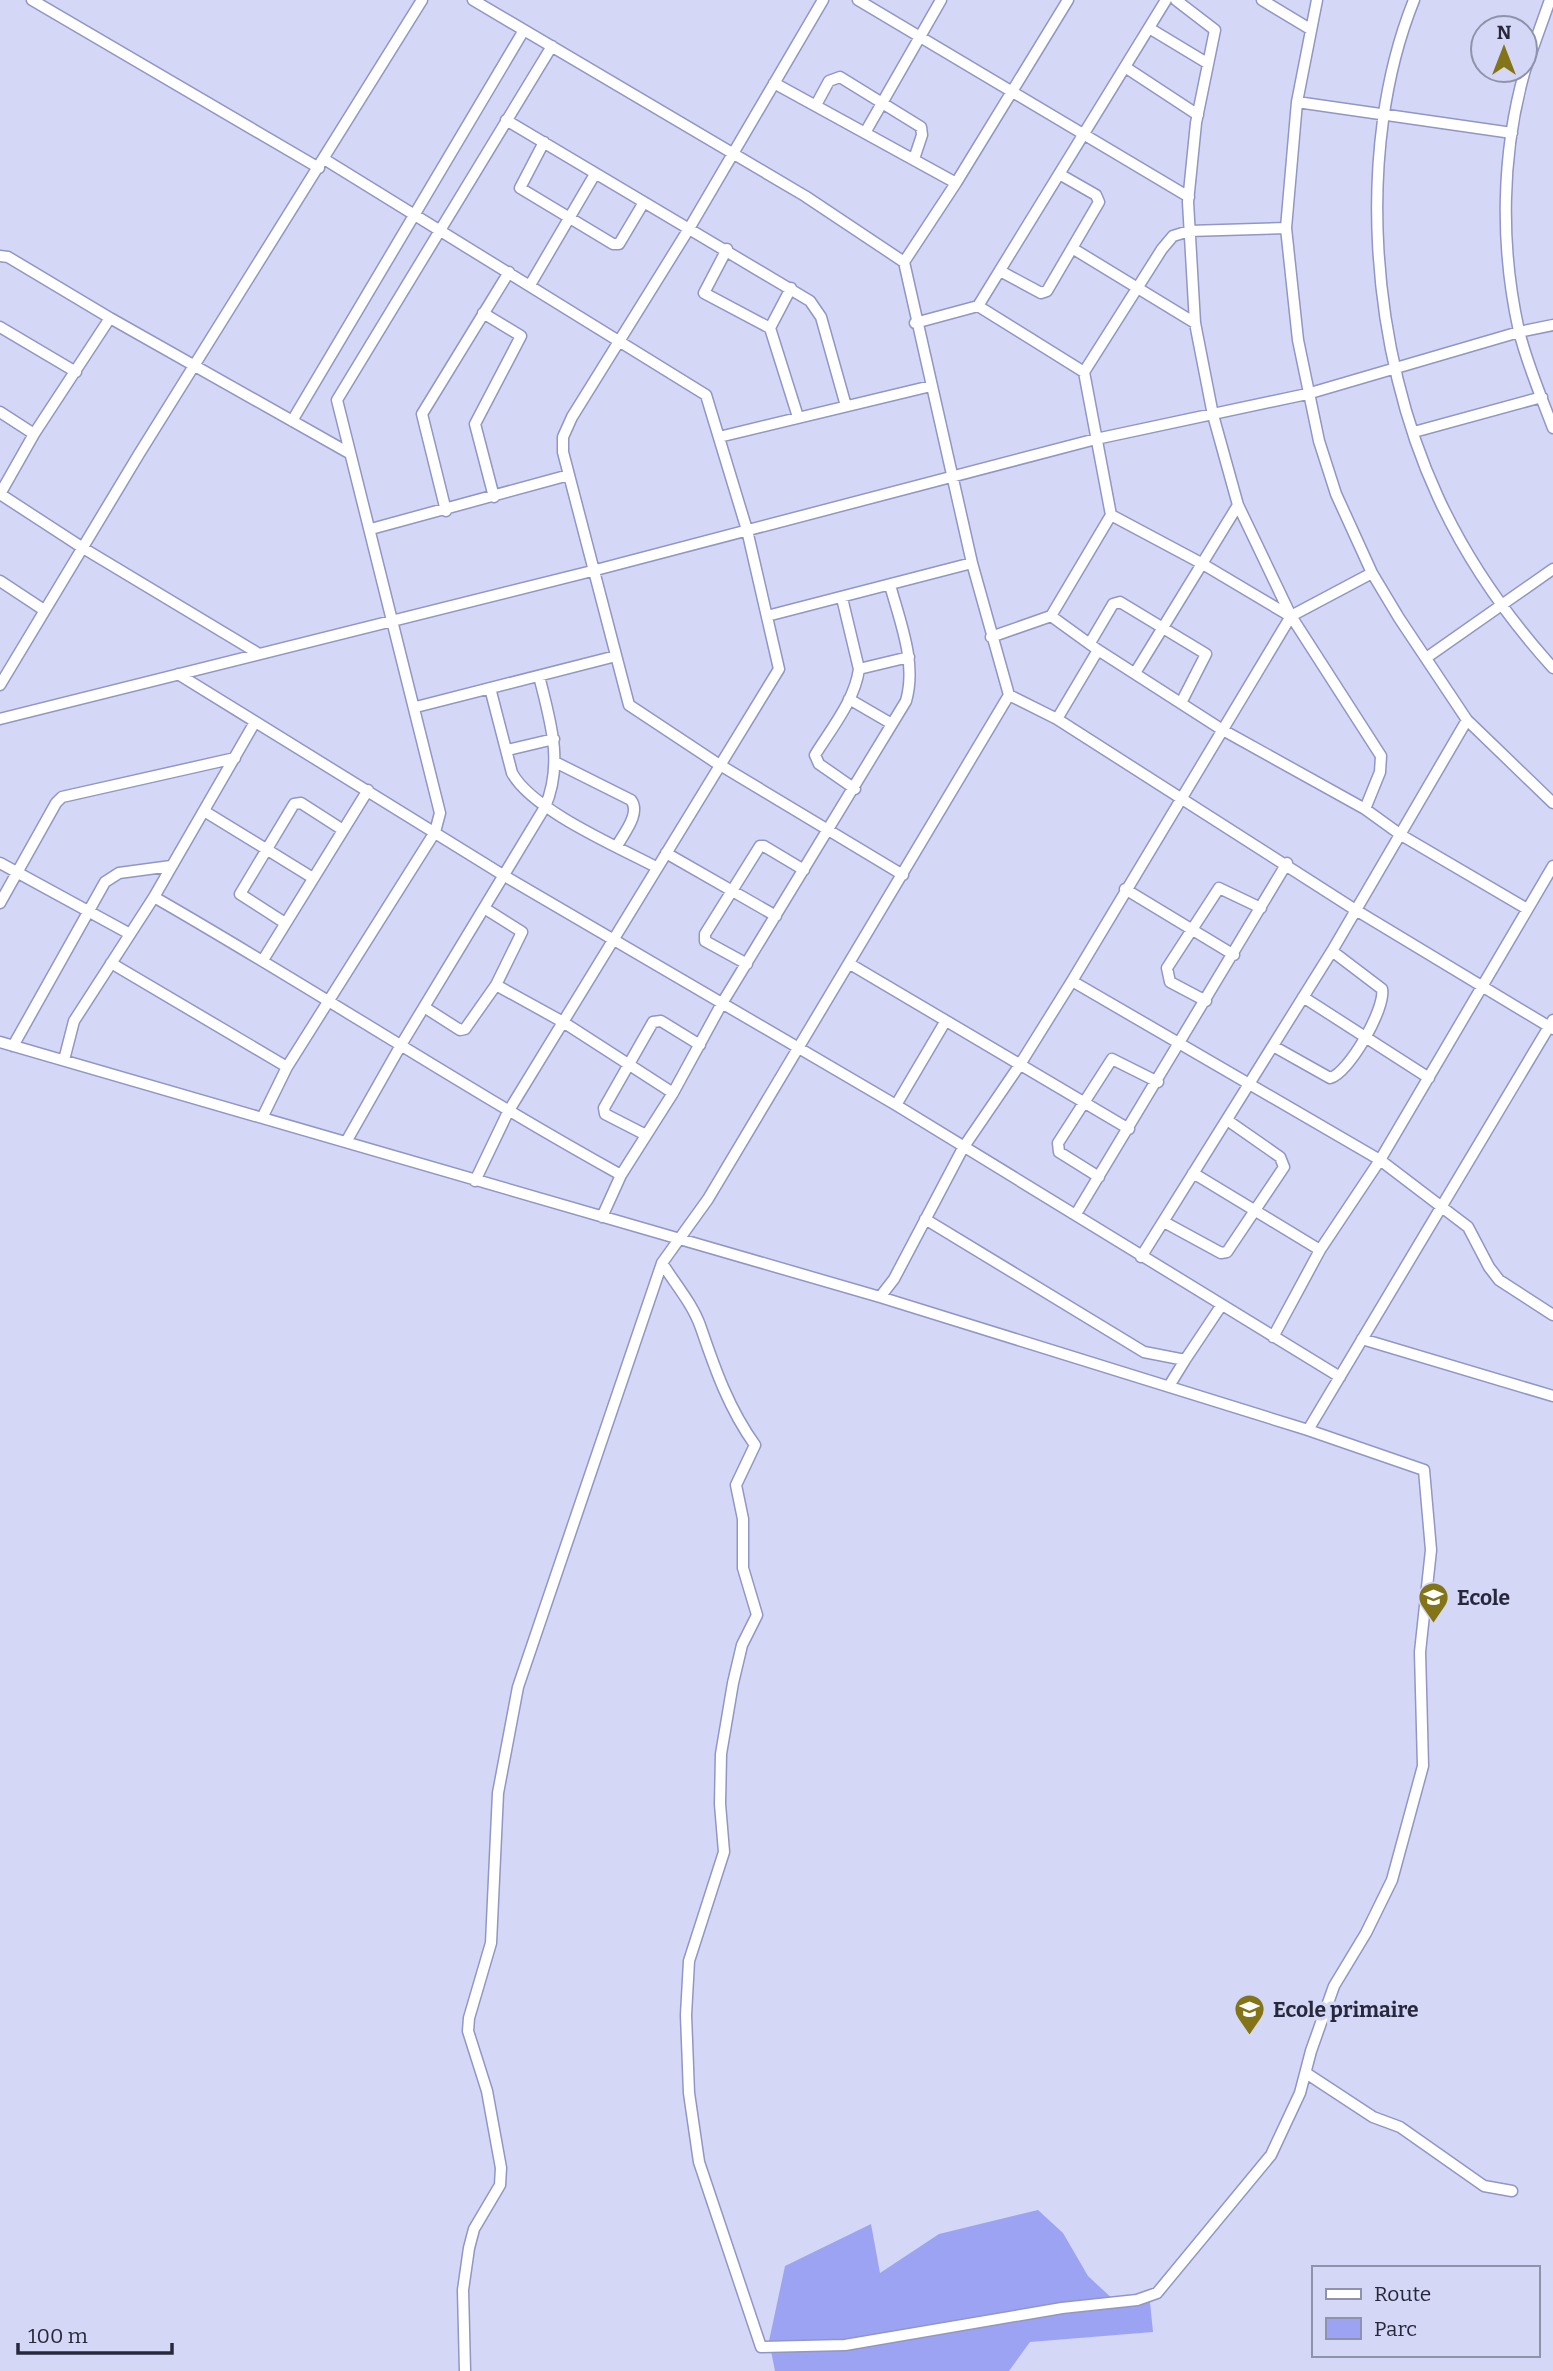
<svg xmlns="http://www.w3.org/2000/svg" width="1553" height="2371" font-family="Bitter,serif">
	<rect width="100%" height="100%" fill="#d4d8f6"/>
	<path fill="#9da3f3" d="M1038 2210 1063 2233 1088 2276 1116 2302H1150L1153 2332 1030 2342 1009 2371H775L769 2341 785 2266 871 2224 880 2273 939 2234Z"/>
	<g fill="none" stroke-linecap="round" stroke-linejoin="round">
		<defs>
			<path id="minor" d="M32 0 319 168
				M473 0 805 196 904 262
				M823 0 690 227 572 417 563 437V452L629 705 715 762 903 875
				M858 0 1189 197
				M1068 0 956 183 904 262 972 563 1009 695 1057 719 1354 909 1553 1029
				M1176 0 1215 30 1196 123 1188 202 1195 323 1213 415 1238 505 1291 616 1381 756 1380 772 1365 809
				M1262 0 1310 29
				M1317 0 1297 102 1286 228 1298 340 1319 441 1336 494 1372 573 1399 618 1467 720 1553 803
				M1414 0C1354 149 1371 352 1438 497 1466 558 1508 618 1553 668
				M1149 28 1207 63
				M1125 67 1198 115
				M1525 70C1501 154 1500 246 1519 331 1527 364 1541 396 1553 428
				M1525 70 1550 0
				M774 83 956 183
				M1297 102 1512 133
				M816 105 829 81 840 77 921 127 922 135 914 159
				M506 120 810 301 821 317 846 406
				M866 131 941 0
				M544 142 520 188 613 244H619L644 202
				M324 159 706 395 747 530 779 669 508 1112 475 1181
				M1072 248 1195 323
				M727 249 704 293 770 328
				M0 256 8 257 110 318 34 434
				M1002 272 1041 293 1047 291 1099 202 1096 195 1061 175
				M530 285 595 174
				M791 288 770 328 798 417
				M978 306 1084 372
				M483 313 521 336 475 424 494 497
				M110 318 349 453
				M915 323 978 306 1166 0
				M0 327 76 372
				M0 412 34 434 0 494
				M292 421 524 30
				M1414 432 1542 397
				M719 437 931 386
				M0 494 83 548 256 652
				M446 511 422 414 509 272
				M1111 515 1201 563 1290 616
				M371 529 569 475
				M0 581 44 610
				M842 598 859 669C855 700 831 729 815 755L819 764 855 789
				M767 616 972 563
				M1051 616 1098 650 1221 729 1365 809 1401 835 1527 909
				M991 637 1051 616 1111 515 1084 372 1162 249 1173 236 1189 231 1286 228
				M1090 643 1113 604 1120 602 1206 654 1182 701
				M1426 658 1553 569
				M859 669 909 657
				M1135 673 1238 505
				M178 674 503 875 896 1105 1340 1377
				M0 685 139 454 422 0
				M490 688 512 773C532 810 618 847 656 867
				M849 699 892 724
				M416 707 616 656
				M0 719 592 571 1096 439 1307 394 1519 332 1553 325
				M1057 719 1098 650
				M508 750 554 739
				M555 762 631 800C641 813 624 833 617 846
				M204 811 313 878
				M666 853 776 916
				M0 863 130 934
				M1125 889 1234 955
				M154 897C311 987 462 1087 621 1175
				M0 903 56 803 62 797 235 758
				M285 923 240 894 294 804 301 803 343 830
				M263 960 368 790
				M111 963 287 1067
				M747 964 705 941V934L760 846H764L804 870
				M850 964 1129 1129
				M1072 981 1380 1160 1468 1227 1489 1267 1499 1280 1553 1315
				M496 985 563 1022 673 1093
				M1303 997 1429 1078
				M1206 1001 1170 982 1167 968 1219 888 1261 908
				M424 1007 460 1030 465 1029 496 985 522 932 484 908
				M0 1042 880 1297 1308 1430 1424 1470 1431 1550 1420 1652 1423 1766 1392 1880 1366 1933 1334 1986 1311 2051 1300 2093 1271 2155 1157 2293 1137 2300 1062 2308 845 2345 761 2347 699 2162 689 2093 686 2015 689 1961 724 1852 720 1804 721 1754 733 1683 742 1645 757 1615 743 1568V1519L736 1485 755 1445C729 1409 715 1369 701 1328 693 1304 675 1284 662 1263
				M13 1046 105 882 119 873 171 866
				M1273 1046 1330 1078C1349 1073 1386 1008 1382 989L1332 951
				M64 1060 74 1021 154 897 255 722
				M896 1105 945 1022
				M263 1116 287 1067 435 832 440 813 337 400 552 46
				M646 1135 605 1114 604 1108 653 1022 661 1021 700 1045
				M346 1142 401 1045 545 807C564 763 550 720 539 676
				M1193 1173 1320 1250
				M1099 1177 1059 1152 1058 1143 1112 1059 1158 1082
				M1076 1214 1287 863
				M602 1217 621 1175 673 1093 721 1005 906 701C917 663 900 622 890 585
				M925 1219 1144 1352 1185 1360 1221 1306
				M1164 1222 1221 1253 1227 1252 1284 1167 1280 1157 1227 1120
				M1141 1257 1332 951 1467 720
				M880 1297 894 1279 963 1148 1019 1066 1072 981 1291 616 1372 573
				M1273 1337 1320 1250 1380 1160 1553 866
				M1362 1339 1553 1396
				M1169 1386 1185 1360
				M1308 1430 1553 1020
				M1306 2073 1373 2117 1400 2127 1484 2186 1512 2191
				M465 2371 463 2290 469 2248 474 2229 500 2185 501 2168 487 2091 468 2031 469 2018 491 1943 498 1793 518 1687 662 1263 708 1199 1009 695"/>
		</defs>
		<use href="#minor" stroke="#9196c6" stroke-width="13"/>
		<use href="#minor" stroke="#fff" stroke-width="10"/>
	</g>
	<defs>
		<symbol id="school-pin" viewBox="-11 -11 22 30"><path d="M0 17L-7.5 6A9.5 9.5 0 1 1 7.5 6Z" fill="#837517" stroke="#d4d8f6"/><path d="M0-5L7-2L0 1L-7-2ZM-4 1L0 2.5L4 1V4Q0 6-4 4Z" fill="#fff"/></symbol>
	</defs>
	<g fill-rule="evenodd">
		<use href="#school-pin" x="1416" y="1580" width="35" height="47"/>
		<use href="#school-pin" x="1232" y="1992" width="35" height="47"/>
	</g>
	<g text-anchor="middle" stroke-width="7" stroke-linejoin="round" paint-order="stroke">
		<g font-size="21" font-weight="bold" fill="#27283b" stroke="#d4d8f6" text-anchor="start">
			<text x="1457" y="1605">Ecole</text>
			<text x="1273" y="2017">Ecole primaire</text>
		</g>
	</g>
	<rect x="1312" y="2266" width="228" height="91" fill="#d4d8f6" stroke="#8f92ab" stroke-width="2"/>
	<rect x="1326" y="2289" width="35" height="10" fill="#ffffff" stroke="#8f92ab" stroke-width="2"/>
	<text x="1374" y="2301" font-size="21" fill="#27283b">Route</text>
	<rect x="1326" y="2318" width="35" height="21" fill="#9da3f3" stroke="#8f92ab" stroke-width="2"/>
	<text x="1374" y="2336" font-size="21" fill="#27283b">Parc</text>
	<g transform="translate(1504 49)"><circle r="33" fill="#d4d8f6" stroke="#8f92ab" stroke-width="2"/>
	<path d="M0-5L12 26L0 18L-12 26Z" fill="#837517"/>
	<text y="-10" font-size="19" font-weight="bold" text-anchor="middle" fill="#27283b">N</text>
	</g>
	<path d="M18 2343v10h154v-10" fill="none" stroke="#27283b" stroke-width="3.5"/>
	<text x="28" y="2343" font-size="21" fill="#27283b" stroke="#d4d8f6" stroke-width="5" paint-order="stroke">100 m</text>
</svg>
